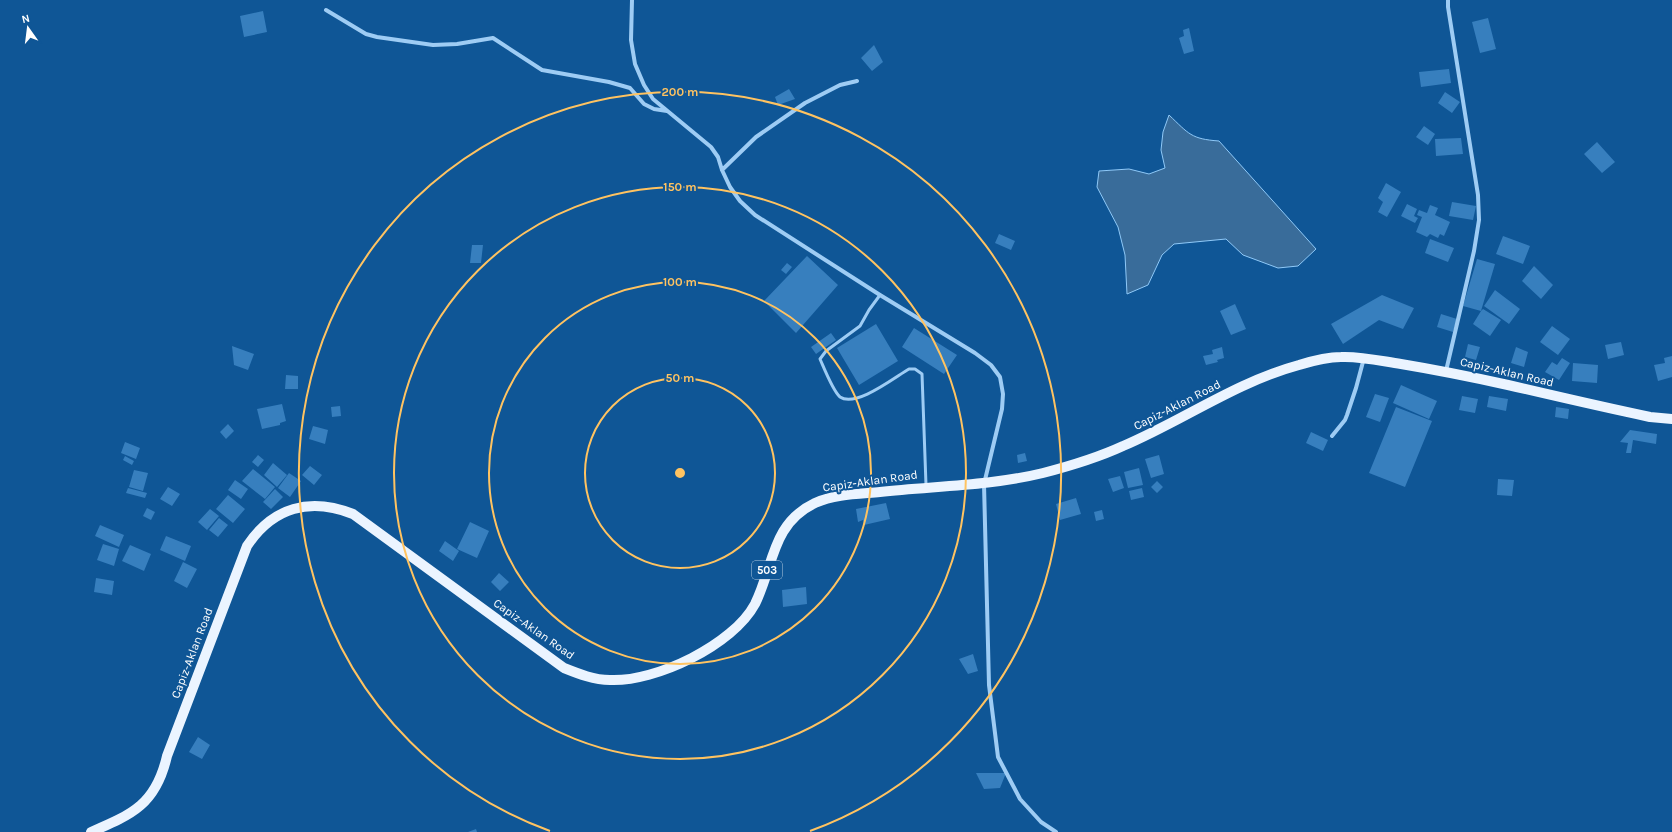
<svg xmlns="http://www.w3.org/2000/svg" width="1672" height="832" font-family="Karla,sans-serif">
	<rect width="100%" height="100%" fill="#0f5696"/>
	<path fill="#396c9a" stroke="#8fc9f8" d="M1169 115C1189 134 1191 139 1219 141L1316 249 1298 266 1278 268 1243 255 1226 239 1174 244 1162 255 1148 285 1127 294 1125 255 1118 227 1097 187 1099 171 1129 169 1149 174 1165 168 1161 150 1163 132Z"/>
	<path fill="#377fbe" d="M263 11 267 32 244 37 240 16Z
		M1488 18 1496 49 1480 53 1472 22Z
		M1189 28 1194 51 1184 54 1179 38 1184 36 1183 30Z
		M874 45 883 62 872 71 861 58Z
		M1449 69 1451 83 1421 87 1419 72Z
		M789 89 795 99 778 105 775 97Z
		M1445 92 1460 102 1452 113 1438 103Z
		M1424 126 1435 134 1428 145 1416 137Z
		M1461 138 1463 154 1436 156 1435 139Z
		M1597 142 1615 162 1602 173 1584 154Z
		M1386 183 1401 192 1387 217 1378 212 1383 202 1378 198Z
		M1452 202 1476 206 1473 220 1449 216Z
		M1407 204 1417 209 1414 216 1418 218 1415 223 1401 216Z
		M1430 205 1438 208 1435 215 1450 222 1444 236 1440 234 1438 238 1430 234 1427 237 1416 232 1422 217 1417 215 1419 210 1427 213Z
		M999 234 1015 241 1011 250 995 243Z
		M1503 236 1530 246 1523 264 1496 254Z
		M1430 239 1454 248 1448 262 1425 253Z
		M472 245H483L481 263H470Z
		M807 256 838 285 796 333 764 301Z
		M1477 259 1495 264 1481 311 1483 309 1501 320 1490 336 1473 324 1481 311 1463 306Z
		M787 263 792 267 786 274 781 270Z
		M1534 266 1553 285 1541 299 1522 281Z
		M1495 290 1520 309 1509 324 1484 306Z
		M1382 295 1414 308 1403 329 1379 320 1343 344 1331 324Z
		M1235 304 1246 329 1231 335 1220 311Z
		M1441 314 1457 319 1453 332 1437 327Z
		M876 324 898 361 859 385 837 348Z
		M1552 326 1570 339 1558 355 1540 342Z
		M914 328 957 355 944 374 902 347Z
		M831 333 836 340 816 354 811 347Z
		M1621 342 1624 355 1608 359 1605 345Z
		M1468 344 1480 347 1476 360 1465 357Z
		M232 346 254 354 248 370 234 365Z
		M1222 347 1224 358 1217 360 1218 362 1206 365 1203 356 1213 354 1212 350Z
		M1516 347 1528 352 1524 367 1511 363Z
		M1672 356V377L1658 381 1654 365 1665 363 1664 358Z
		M1562 358 1570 363 1559 380 1545 372 1552 362 1557 365Z
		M1573 363 1598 365 1597 383 1572 381Z
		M286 375 298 376V389H285Z
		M1401 385 1437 401 1429 419 1393 403Z
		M1375 394 1389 398 1380 422 1366 417Z
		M1462 396 1478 399 1475 413 1459 410Z
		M1489 396 1508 399 1506 411 1487 407Z
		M282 404 286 421 280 423V425L262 429 257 409Z
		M340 406 341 416 332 417 331 407Z
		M1396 407 1432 421 1405 487 1369 473Z
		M1556 407 1569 409 1568 419 1555 417Z
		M228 424 234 431 226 439 220 432Z
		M313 426 328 430 325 444 309 439Z
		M1630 430 1657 434 1656 444 1633 440 1631 453H1626L1628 443 1620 442Z
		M1311 432 1328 440 1323 451 1306 443Z
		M125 442 140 448 136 459 121 453Z
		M1025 453 1027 461 1018 463 1017 455Z
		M258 455 264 460 258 467 252 462Z
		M1159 455 1164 474 1151 478 1145 459Z
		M125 456 134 461 132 465 123 460Z
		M273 463 287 475 277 487 264 475Z
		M310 466 322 475 314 485 302 475Z
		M1139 468 1143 485 1128 488 1124 472Z
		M253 469 275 487 265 499 242 481Z
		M134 470 148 473 143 491 129 487Z
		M289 473 301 481 290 497 278 488Z
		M1120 476 1124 488 1113 492 1108 479Z
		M1498 479 1514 480 1512 496 1497 495Z
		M235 480 248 489 241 499 228 490Z
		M1157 481 1163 487 1157 493 1151 487Z
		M168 487 180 494 172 506 160 499Z
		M128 488 147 493 145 498 126 493Z
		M1142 488 1144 497 1131 500 1129 491Z
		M275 489 283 497 271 509 263 502Z
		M228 495 245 509 233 523 216 509Z
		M1076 498 1081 514 1060 520 1056 504Z
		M886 503 890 519 864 525 863 520 858 522 856 509Z
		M147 508 155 512 151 520 143 516Z
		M210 509 219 516 207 530 198 522Z
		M1102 510 1104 519 1096 521 1094 512Z
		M219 518 228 525 218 537 209 530Z
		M470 522 489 531 477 558 457 549Z
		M100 525 124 535 119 547 95 536Z
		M166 536 191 546 185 561 160 550Z
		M445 541 459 551 453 561 439 551Z
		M103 544 119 549 114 566 97 560Z
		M130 545 151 554 144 571 122 561Z
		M183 562 197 569 187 588 174 581Z
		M499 573 509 582 500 591 491 582Z
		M96 578 114 581 112 595 94 592Z
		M806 587 807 604 783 607 782 590Z
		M973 654 978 671 968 674 959 659Z
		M198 737 210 745 202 759 189 752Z
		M976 773H1006L1000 788 984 789Z
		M476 829 477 832H468Z"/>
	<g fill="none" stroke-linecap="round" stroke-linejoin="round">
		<path stroke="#9eccf4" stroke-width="3" d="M880 295 869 310 860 326 826 351 820 359C824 368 833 391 840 397 856 408 895 377 909 369H915L922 374 926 485"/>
		<path stroke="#9eccf4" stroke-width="4" d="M632 0 631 40 635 64 644 85 653 99 711 147 718 157 722 170 730 187 740 201 755 215 880 295 975 353 991 365 1000 377 1003 394 1002 409 984 484 989 685 998 757 1020 799 1041 822 1056 832
			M326 10 366 34 377 37 433 45 457 44 493 38 542 70 609 82 630 88 644 104 654 109 667 111
			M722 170 756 137 805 103 840 85 857 81
			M1446 371 1474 251 1479 220 1478 195 1448 7V0
			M1332 436 1345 420 1347 415 1356 388 1364 358"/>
		<path stroke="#ebf4ff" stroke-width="10" d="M91 832C133 814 156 804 167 756L247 546C273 507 310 497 353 514L564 668C579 674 594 680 610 680 656 682 733 645 755 604 774 566 771 524 815 503 835 494 858 494 880 492 934 486 990 486 1043 473 1070 466 1097 458 1123 446 1182 421 1236 382 1299 365 1312 361 1327 357 1341 357 1361 356 1381 361 1401 364 1437 370 1472 377 1508 385 1555 396 1602 407 1650 417L1672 419"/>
	</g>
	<g fill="none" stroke="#ffc361" stroke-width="2">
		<circle cx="680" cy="473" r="95"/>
		<circle cx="680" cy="473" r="191"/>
		<circle cx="680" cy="473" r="286"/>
		<path d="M550 831A381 381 0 1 1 810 831"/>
	</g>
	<g text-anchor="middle" stroke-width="4" stroke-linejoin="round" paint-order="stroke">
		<rect fill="#0f5696" stroke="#b7cce0" stroke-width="1" x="752" y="561" width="30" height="18" rx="3"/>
		<g font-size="11" font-weight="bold" fill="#fff">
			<text x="767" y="574">503</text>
		</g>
		<g font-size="12" fill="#fff" stroke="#0f5696">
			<text transform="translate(1507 372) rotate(13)" y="4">Capiz-Aklan Road</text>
			<text transform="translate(1177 405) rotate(-27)" y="4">Capiz-Aklan Road</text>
			<text transform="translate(870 481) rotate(-8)" y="4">Capiz-Aklan Road</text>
			<text transform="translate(534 629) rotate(35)" y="4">Capiz-Aklan Road</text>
			<text transform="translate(192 653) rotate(-69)" y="4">Capiz-Aklan Road</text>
		</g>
	</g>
	<circle cx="680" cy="473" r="6" fill="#ffc361" stroke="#0f5696" stroke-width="2"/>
	<g font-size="12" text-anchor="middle" font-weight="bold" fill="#ffc361" stroke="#0f5696" stroke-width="4" stroke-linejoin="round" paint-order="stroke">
		<text x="680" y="96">200 m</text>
		<text x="680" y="191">150 m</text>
		<text x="680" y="286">100 m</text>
		<text x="680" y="382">50 m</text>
	</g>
	<g transform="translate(28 28) rotate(346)" stroke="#0f5696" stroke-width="3" paint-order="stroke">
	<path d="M0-3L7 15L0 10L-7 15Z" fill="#ffffff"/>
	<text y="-6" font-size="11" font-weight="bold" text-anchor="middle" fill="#ffffff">N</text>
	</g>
</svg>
